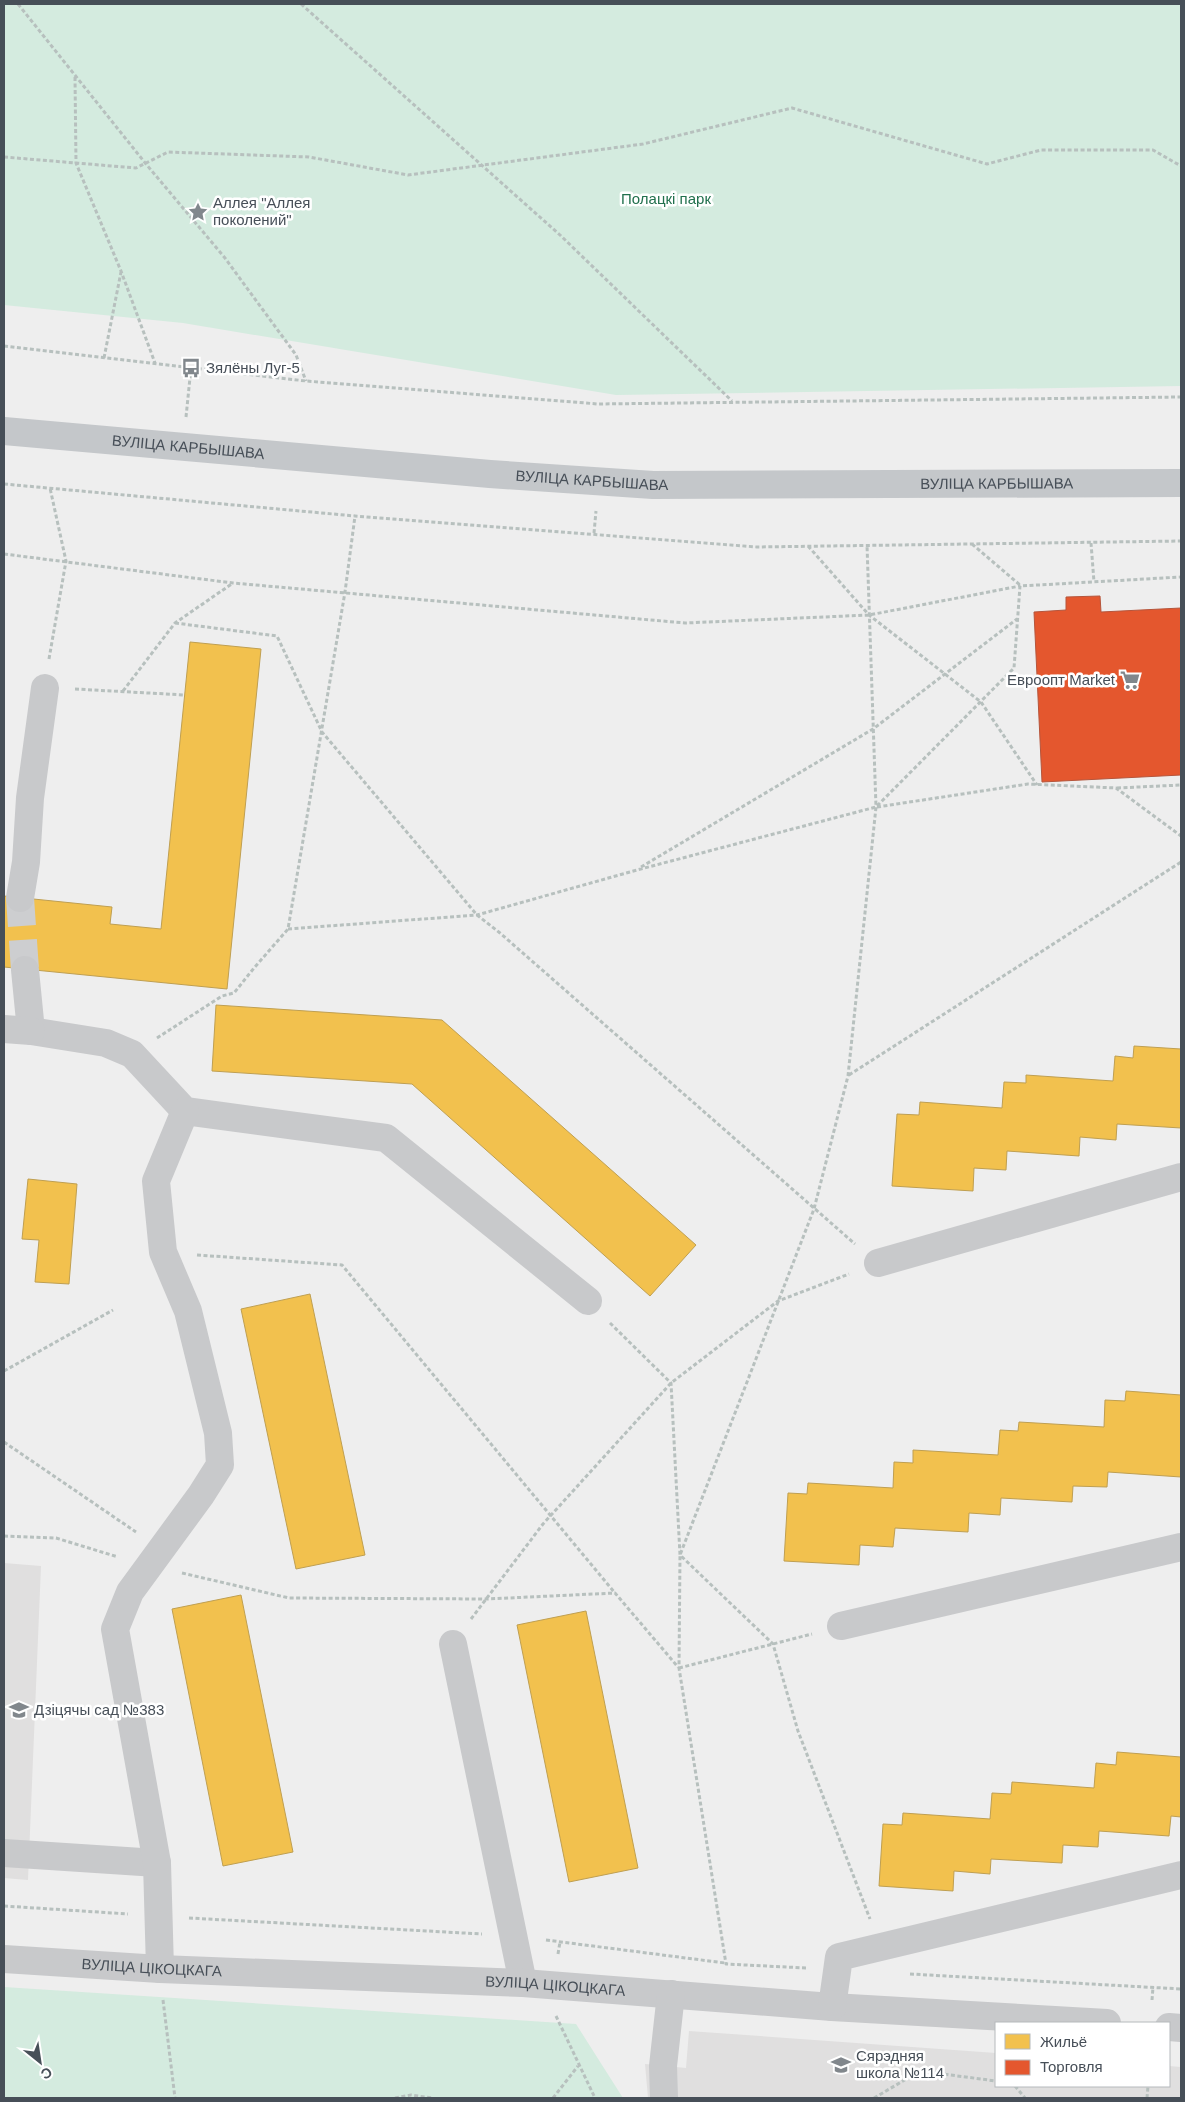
<svg xmlns="http://www.w3.org/2000/svg" width="1185" height="2102" font-family="Helvetica,sans-serif">
	<rect width="100%" height="100%" fill="#eee"/>
	<path fill="#e0dfdf" d="M4 1563 41 1566 28 1880 4 1878Z
		M689 2031 996 2053V2086H1169V2066L1181 2067V2098H648L645 2064 686 2068Z"/>
	<path fill="#d4ebdf" d="M4 4H1181V386L616 395 183 323 4 305Z
		M4 1987 576 2024 623 2098H4Z"/>
	<path fill="#f2c14e" stroke="#bf9f51" d="M190 642 261 649 227 989 4 967V896L112 907 110 924 161 929Z
		M216 1005 442 1020 696 1245 650 1296 412 1084 212 1071Z
		M1134 1046 1181 1049V1128L1117 1124 1116 1140 1080 1137 1079 1156 1007 1151 1006 1170 974 1168 973 1191 892 1186 897 1114 919 1115 920 1102 1002 1108 1004 1082 1026 1083V1075L1113 1081 1115 1056 1133 1058Z
		M28 1179 77 1184 69 1284 35 1282 39 1240 22 1239Z
		M310 1294 365 1555 296 1569 241 1309Z
		M1126 1391 1181 1395V1477L1108 1472 1107 1487 1073 1486 1072 1502 1001 1498 1000 1515 969 1513 968 1532 895 1528 893 1547 860 1545 859 1565 784 1561 788 1493 807 1494 808 1483 893 1488 894 1462 913 1463V1450L998 1455 1000 1430 1018 1431 1019 1422 1104 1427 1105 1400 1125 1401Z
		M241 1595 293 1852 223 1866 172 1609Z
		M586 1611 638 1868 569 1882 517 1625Z
		M1117 1752 1181 1757V1817L1171 1816 1169 1836 1099 1831 1098 1847 1063 1845 1062 1863 991 1859 990 1874 954 1871 953 1891 879 1886 883 1824 902 1825 903 1813 990 1819 992 1793 1011 1794 1012 1782 1094 1788 1096 1763 1116 1765Z"/>
	<path fill="#e4572e" stroke="#b5553b" d="M1100 596 1101 612 1181 608V775L1042 782 1034 612 1066 610V597Z"/>
	<g fill="none" stroke-linecap="round" stroke-linejoin="round">
		<path stroke="#cdced0" stroke-width="28" stroke-dasharray="28 14" stroke-linecap="butt" d="M20 898 25 970"/>
		<path stroke="#b7c0be" stroke-width="3" stroke-dasharray="4 2.5" stroke-linecap="butt" d="M18 4 146 164 225 258 296 355 306 381
			M301 4 560 235 732 401
			M75 77 76 163 121 271 155 363
			M4 157 136 168 168 152 309 157 408 175 643 144 792 108 987 164 1041 150H1153L1181 166
			M4 346 306 381 598 404 1181 397
			M104 358 121 272
			M186 417 191 368
			M4 484 355 516 757 547 1181 541
			M594 533 596 511
			M1091 543 1094 582
			M972 544 1020 585
			M808 546 869 615 981 702 1037 785
			M4 554 233 583 685 623 869 615 1020 586
			M175 623 277 636 322 732 477 915 500 933 855 1244
			M49 659 66 561 50 488
			M75 689 185 695
			M123 691 175 623 233 583
			M1117 788 1181 785
			M877 807 1028 784 1116 788 1181 836
			M641 867 873 729 1017 619
			M288 929 477 915 637 870 876 807 1014 668 1020 586 1181 577
			M157 1038 222 996 234 993 254 968 288 929 345 592 355 516
			M849 1075 1181 862
			M197 1255 342 1265 615 1593
			M610 1323 671 1383 680 1555 773 1644 798 1731 870 1919
			M4 1371 113 1310
			M4 1442 136 1532
			M4 1536 56 1538 118 1557
			M182 1573 289 1598 487 1599 615 1593 678 1667
			M471 1619 543 1524 671 1383 778 1301 849 1274
			M679 1668 812 1634
			M4 1906 128 1914
			M189 1918 482 1934
			M546 1940 725 1963
			M558 1954 560 1942
			M806 1968 726 1964 679 1668 680 1555 814 1209 848 1076 876 807 867 545
			M910 1974 1181 1989
			M163 2000 175 2098
			M1152 2000 1153 1987
			M556 2016 595 2098
			M1015 2086 1025 2098
			M395 2098 411 2095 432 2098
			M553 2098 578 2066
			M874 2098 920 2071 996 2081
			M1147 2098 1148 2086"/>
		<g stroke="#c8c9cb" stroke-width="28">
			<path d="M20 898 26 862 30 798 45 688"/>
			<path d="M25 970 31 1031 106 1043 132 1054 185 1111 386 1138 588 1301"/>
			<path d="M4 1029 31 1031"/>
			<path d="M878 1263 1181 1177"/>
			<path d="M841 1626 1181 1547"/>
			<path d="M453 1644 523 1983"/>
			<path d="M4 1853 157 1863"/>
			<path id="s1" d="M4 1959 160 1969 523 1983 832 2007 1107 2023"/>
			<path d="M160 1969 157 1863 115 1629 130 1592 201 1495 220 1465 218 1433 188 1311 163 1252 156 1181 185 1111"/>
			<path d="M832 2007 839 1957 1181 1875"/>
			<path d="M1169 2027 1181 2028"/>
			<path d="M664 2098 663 2066 671 1994"/>
		</g>
		<path stroke="#c4c7ca" stroke-width="28" id="s2" d="M4 431 490 474 653 485 1181 483"/>
	</g>
	<defs>
		<symbol id="sight-bare" viewBox="-9 -9 18 18"><path d="M0-6L1.8-2.2L6-1.7L2.9 1.2L3.7 5.4L0 3.3L-3.7 5.4L-2.9 1.2L-6-1.7L-1.8-2.2Z" fill="#81878c" stroke="#fff" stroke-width="2.5" paint-order="stroke"/></symbol>
		<symbol id="bus-bare" viewBox="-9 -9 18 18"><path d="M-5-6H5V4H4V6H2V4H-2V6H-4V4H-5ZM-3.5-4V0h7V-4ZM-3.5 1.2v1.5H-2V1.2ZM2 1.2v1.5H3.5V1.2Z" fill="#81878c" stroke="#fff" stroke-width="2.5" paint-order="stroke"/></symbol>
		<symbol id="supermarket-bare" viewBox="-9 -9 18 18"><path d="M-6-5.5h2.5l.6 2H6L4.5 2H-2.5L-4.4-4H-6ZM-1.5 3.2a1.3 1.3 0 1 0 .1 0ZM3 3.2a1.3 1.3 0 1 0 .1 0Z" fill="#81878c" stroke="#fff" stroke-width="2.5" paint-order="stroke"/></symbol>
		<symbol id="school-bare" viewBox="-9 -9 18 18"><path d="M0-5L7-2L0 1L-7-2ZM-4 1L0 2.5L4 1V4Q0 6-4 4Z" fill="#81878c" stroke="#fff" stroke-width="2.5" paint-order="stroke"/></symbol>
	</defs>
	<g fill-rule="evenodd">
		<use href="#sight-bare" x="184" y="198" width="28" height="28"/>
		<use href="#bus-bare" x="177" y="354" width="28" height="28"/>
		<use href="#supermarket-bare" x="1116" y="666" width="28" height="28"/>
		<use href="#school-bare" x="5" y="1696" width="28" height="28"/>
		<use href="#school-bare" x="827" y="2051" width="28" height="28"/>
	</g>
	<g text-anchor="middle" stroke-width="5" stroke-linejoin="round" paint-order="stroke">
		<g font-size="15" fill="#21704d" stroke="#fff">
			<text x="666" y="204">Полацкі парк</text>
		</g>
		<g font-size="15" fill="#474f58" stroke="#fff" text-anchor="start">
			<text x="213" y="208">Аллея "Аллея<tspan x="213" dy="17">поколений"</tspan></text>
			<text x="206" y="373">Зялёны Луг-5</text>
			<text x="1115" y="685" text-anchor="end">Евроопт Market</text>
			<text x="34" y="1715">Дзіцячы сад №383</text>
			<text x="856" y="2061">Сярэдняя<tspan x="856" dy="17">школа №114</tspan></text>
		</g>
		<g font-size="15" fill="#474f58" stroke="#fff">
			<text dy="5" stroke="none"><textPath href="#s2" startOffset="185">ВУЛІЦА КАРБЫШАВА</textPath></text>
			<text dy="5" stroke="none"><textPath href="#s2" startOffset="590">ВУЛІЦА КАРБЫШАВА</textPath></text>
			<text dy="5" stroke="none"><textPath href="#s2" startOffset="995">ВУЛІЦА КАРБЫШАВА</textPath></text>
			<text dy="5" stroke="none"><textPath href="#s1" startOffset="148">ВУЛІЦА ЦІКОЦКАГА</textPath></text>
			<text dy="5" stroke="none"><textPath href="#s1" startOffset="552">ВУЛІЦА ЦІКОЦКАГА</textPath></text>
		</g>
	</g>
	<rect width="1185" height="2102" fill="none" stroke="#474f58" stroke-width="10"/>
	<rect x="995" y="2022" width="175" height="65" fill="#ffffff" stroke="#b5b9bc"/>
	<rect x="1005" y="2034" width="25" height="15" fill="#f2c14e" stroke="#b5b9bc"/>
	<text x="1040" y="2047" font-size="15" fill="#474f58">Жильё</text>
	<rect x="1005" y="2060" width="25" height="15" fill="#e4572e" stroke="#b5b9bc"/>
	<text x="1040" y="2072" font-size="15" fill="#474f58">Торговля</text>
	<g transform="translate(40 2062) rotate(150)" stroke="#ffffff" stroke-width="4" paint-order="stroke">
	<path d="M0-4L9 19L0 12L-9 19Z" fill="#474f58"/>
	<text y="-8" font-size="14" font-weight="bold" text-anchor="middle" fill="#474f58">С</text>
	</g>
</svg>
